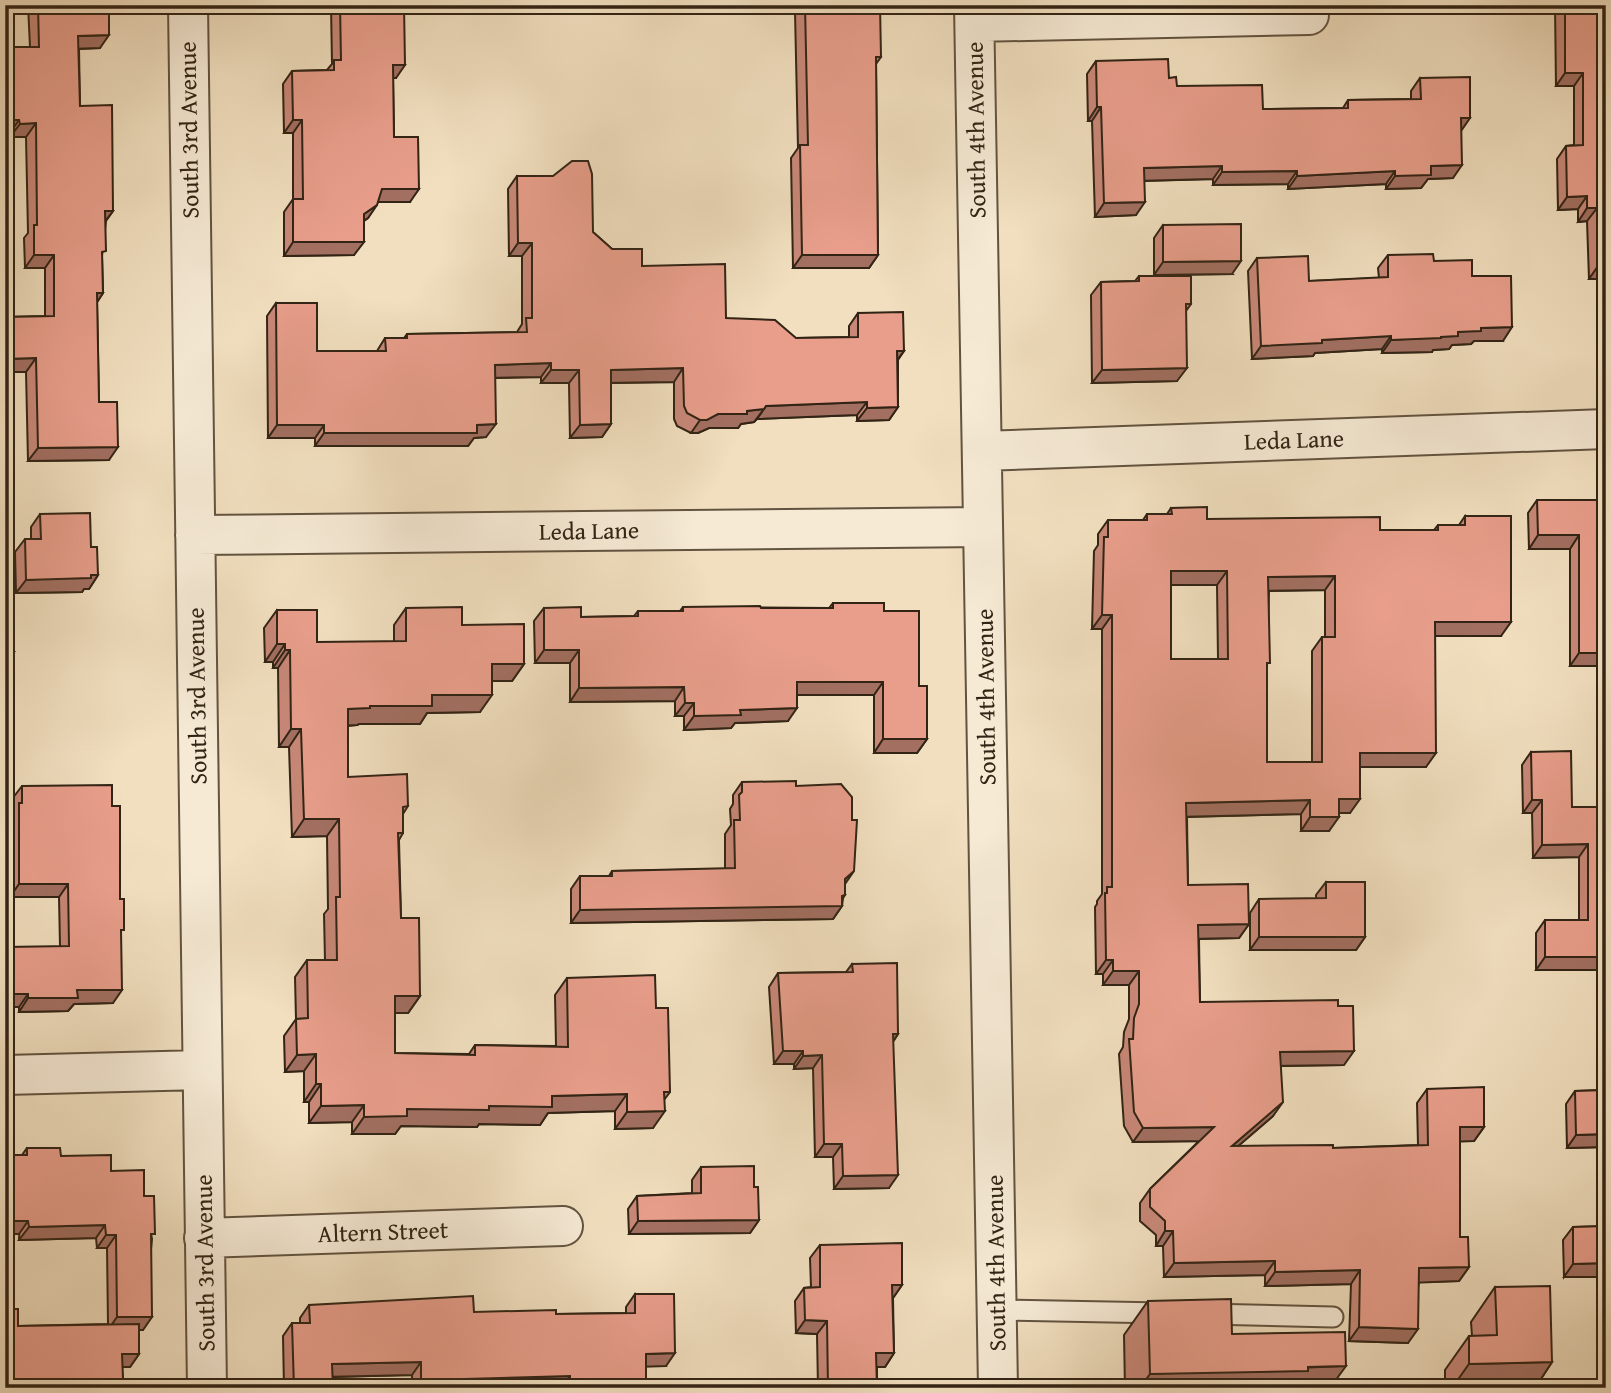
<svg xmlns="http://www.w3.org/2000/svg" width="1611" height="1393" font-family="'Gentium Book Plus',serif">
	<rect width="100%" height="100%" fill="#f1dfbf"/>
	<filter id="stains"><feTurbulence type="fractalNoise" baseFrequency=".00286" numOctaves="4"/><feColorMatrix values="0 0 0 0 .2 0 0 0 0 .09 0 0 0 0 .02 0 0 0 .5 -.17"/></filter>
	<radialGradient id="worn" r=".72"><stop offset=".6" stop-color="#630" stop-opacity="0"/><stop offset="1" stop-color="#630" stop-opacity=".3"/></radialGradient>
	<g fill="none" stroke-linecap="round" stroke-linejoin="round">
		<defs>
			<path id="service" d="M996 1310 1163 1313
				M1207 1314 1333 1317"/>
			<path id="minor" d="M188 5 207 1388
				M974 5 998 1388
				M975 22 1309 15
				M982 451 1606 429
				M195 535 983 527
				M5 1075 202 1070
				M204 1238 563 1226"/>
		</defs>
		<use href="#service" stroke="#625340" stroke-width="23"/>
		<use href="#minor" stroke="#625340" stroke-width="42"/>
		<use href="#service" stroke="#f6ead5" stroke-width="19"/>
		<use href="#minor" stroke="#f6ead5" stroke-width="38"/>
	</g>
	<path fill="#c88878" stroke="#322415" stroke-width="2" fill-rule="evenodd" d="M28 5H109L100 48 79 49 80 106 113 211 106 221 102 256 103 293 97 302 99 402 109 460 28 461 26 372H5V317L45 316V268H25L24 238 28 233 26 137H10V133L30 47Z
		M331 5H482L481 6 404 7 396 78H393L394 137 410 202H378L368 218 364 221 354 255 284 256V212L293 199V133H284L283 84 292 71 327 70 332 64Z
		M800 5H805L881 57 876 64 878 255 869 268H793L791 158 798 148 795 12Z
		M1555 5H1606V279H1589L1587 221 1578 222V209L1558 210 1557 159 1566 146 1574 145V86H1556Z
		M1096 61 1169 78 1177 86 1263 109 1343 108 1348 100 1411 99V91L1420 78 1461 130 1453 178 1428 179 1421 188 1386 189V184L1288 189V184L1213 185V179L1144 181 1136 215 1095 217 1092 121H1088L1087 74Z
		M517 176 593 232 612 249 642 266 726 318 796 338 849 337V326L858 313 904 351 898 360V407L889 420 857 421V415L757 419 754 422 741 424 738 428H709L698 433H691L677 426 674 419V382L611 383V424L602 437 570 438 569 383H541V377L495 378 486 437 474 438 468 446H315V438H268L267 316 276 303 317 351H377L385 338H404L407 334 517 332 522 324V256H509L508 189Z
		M1163 225 1232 274 1154 275V238Z
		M1388 255 1434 261 1472 276 1503 341H1474L1471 344 1452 345 1449 349 1433 350 1432 352 1382 353V349L1315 353 1313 356 1252 359 1248 271 1257 258 1309 281 1379 278 1378 268Z
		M1139 276 1191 304 1186 311 1177 381 1092 383 1091 295 1101 282 1135 281Z
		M1606 495V676H1601V666H1570V549H1529L1528 513 1537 500H1602Z
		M1171 508 1207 519 1380 530H1434L1438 525H1459L1465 516 1501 636H1435L1426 767H1360L1350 813H1339L1329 831H1301V814L1187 817 1188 885 1249 924 1239 938 1199 939 1200 1002 1344 1065 1281 1066 1273 1116 1238 1146 1333 1148 1418 1145 1417 1103 1427 1089 1484 1127 1474 1141H1460V1237L1469 1267 1459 1281 1419 1282 1408 1343 1349 1341 1351 1284 1265 1286V1275L1164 1277 1163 1246H1156V1235L1140 1221V1203L1150 1189 1199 1141 1133 1142 1124 1126 1119 1054 1123 1047 1124 1032 1129 1019V985H1103V974H1096L1095 907 1097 904V901L1102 894V629H1092L1094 551 1098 545V534L1108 520H1143L1147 514H1167ZM1171 585H1217L1218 659H1171ZM1325 590V637H1322L1312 651V762H1267V667L1269 591Z
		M40 514 91 547 98 575 89 589H84L82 592 16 593 15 552 25 539H31V527Z
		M833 603 884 611 919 686 927 739 917 753H874V695H797L788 721 735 723 731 728 684 730V716H675V701L570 702V663H535L534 621 544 608 581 617 634 616 638 611H680L683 607 829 608Z
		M406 608 462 625 524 664 512 681H492L480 712 427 713 420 724H359L357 725 348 726V777L408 806 403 814V833L399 840 401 918 420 996 408 1013H395V1053L469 1054 475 1045 556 1046 555 995 567 978 656 1008 670 1092 664 1100 653 1128 615 1129V1111L548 1113 540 1125 479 1124 477 1127 401 1126 395 1134H352V1122L309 1123V1102H304V1071L285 1072 284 1036 296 1019 295 977 307 960H325L324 914 328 909 327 836 292 837 289 747H279L278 668H273V662H265L264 628 277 610 317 642H394V625Z
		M1531 752 1572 807H1606V1147L1567 1148 1566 1104 1575 1091 1601 1090 1599 970H1536V933L1545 920H1579V857L1533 858 1532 813H1523L1522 765Z
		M742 782 796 786 845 884 842 906 833 919 571 923V889L580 876H609L612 871 725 869V834L731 825 730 809 733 804V795Z
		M22 786 112 806 120 899 121 933 113 1003 74 1004 68 1011 19 1012V1007H5L60 946 59 897H10L9 817 13 812 12 799Z
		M1326 882 1365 937 1356 950H1250V913L1259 899H1316V895Z
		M852 964 898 1034 893 1042 889 1188 834 1189 833 1157H815L813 1068 794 1069V1064H774L769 987 778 973 846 972Z
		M27 1148 61 1156 111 1171 144 1196 152 1239 143 1330H139V1354L130 1367H122L123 1379 116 1388H5L18 1326 108 1324 107 1248H97L96 1238 19 1240 22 1155Z
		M701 1167 754 1187 759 1220 750 1233 629 1234 628 1209 637 1196 692 1193V1180Z
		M1606 1226 1564 1277 1563 1240 1573 1227Z
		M820 1245 902 1285 893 1298 894 1353 885 1367H877V1388H818L817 1334 796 1333 795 1301 804 1288 811 1287 810 1258Z
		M1495 1287 1552 1362 1535 1388H1445V1370L1469 1336H1472L1471 1322Z
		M635 1294 666 1366H646V1388H412V1375L333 1377V1388H284L283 1336 292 1323H300V1318L309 1305 474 1312 556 1314 626 1313V1307Z
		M1148 1301 1232 1334 1330 1388H1125L1124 1335Z"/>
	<path fill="#a26f61" stroke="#322415" stroke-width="2" d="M396 5H482L481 6 395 7Z
		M109 35 100 48 69 49 78 36Z
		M393 65H405L396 78H384Z
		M1565 73H1583L1574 86H1556Z
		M1097 107H1101L1092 121H1088Z
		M1461 118H1470L1461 131Z
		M5 120H19L10 133H5Z
		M293 120H302L293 133H284Z
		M36 123 26 137H10L20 124Z
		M1462 165 1453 178 1428 179 1421 188 1386 189 1395 176 1431 166Z
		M1222 166 1213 179 1135 181 1144 168Z
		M1297 171 1288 184 1213 185 1222 172Z
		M1395 171 1386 184 1288 189 1297 176Z
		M382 189H419L410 202H373Z
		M1587 196 1578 209 1558 210 1567 197Z
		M1145 202 1136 215 1095 217 1104 203Z
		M377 205 368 218 354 227 364 214Z
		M1587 208H1597L1587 221 1578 222Z
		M105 211H113L103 224Z
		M293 242H364L354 255 284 256Z
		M518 243H532L522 256H509Z
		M34 255H54L45 268H25Z
		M802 255H878L869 268H793Z
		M1241 261 1232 274 1154 275 1163 262Z
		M1598 266H1606V279H1589Z
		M97 293H103L94 307Z
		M1512 327 1503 341H1474L1471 344 1452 345 1449 349 1433 350 1432 352 1382 353 1391 340 1441 337 1458 332 1481 328Z
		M1391 336 1382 349 1315 353 1313 356 1252 359 1261 346 1322 340Z
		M897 351H904L894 364Z
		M36 358 26 372H5V359Z
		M551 363 541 377 486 378 495 365Z
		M683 368 674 382 601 383 611 370Z
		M1187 368 1177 381 1092 383 1102 370Z
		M551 370H579L569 383H541Z
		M867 402 857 415 757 419 766 406Z
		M898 407 889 420 857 421 867 408Z
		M764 409 754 422 741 424 738 428H709L698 433H691L700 420 718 414Z
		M496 424 486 437 474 438 468 446H315L324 433Z
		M611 424 602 437 570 438 580 425Z
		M277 425H324L315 438H268Z
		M118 447 109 460 28 461 38 448Z
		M1538 535H1579L1570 549H1529Z
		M1171 571H1227L1217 585H1161Z
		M91 575H98L89 589H84L82 592 16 593 26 580Z
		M1335 576 1325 590 1258 591 1268 577Z
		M1102 615H1112L1102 629H1092Z
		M1435 622H1511L1501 636H1425Z
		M277 644H285L273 662H265Z
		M285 650H290L278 668H273Z
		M544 650H579L570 663H535Z
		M5 652H14L5 664Z
		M1579 653H1606V659L1601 666H1570Z
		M492 664H524L512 681H480Z
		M1606 668V676H1601Z
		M797 682H883L874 695H788Z
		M684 687 675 701 570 702 579 688Z
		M432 695H492L480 712 427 713 420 724H359L357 725 336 726 348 709 370 706Z
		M685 703H694L684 716H675Z
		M797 708 788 721 735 723 731 728 684 730 694 716 740 710Z
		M291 729H301L289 747H279Z
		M883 739H927L917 753H874Z
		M1360 753H1436L1426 767H1350Z
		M1339 799H1360L1350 813H1329Z
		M1310 800 1301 814 1176 817 1186 803Z
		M1532 800H1542L1532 813H1523Z
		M1310 817H1339L1329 831H1301Z
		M304 819H339L327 836 292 837Z
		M1588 844 1579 857 1533 858 1542 845Z
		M854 871 845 884V879Z
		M19 884H68L59 897H10Z
		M845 895 838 906H842L833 919 571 923 580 910Z
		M1249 924 1239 938 1188 939 1198 925Z
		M1259 937H1365L1356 950H1250Z
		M1545 957H1606V961L1599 970H1536Z
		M1106 960H1113L1103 974H1096Z
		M1113 971H1139L1129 985H1103Z
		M77 990H122L113 1003 74 1004 68 1011 19 1012 28 998Z
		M5 994H28L19 1007H5Z
		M395 996H420L408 1013H382Z
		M893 1034H898L889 1047Z
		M783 1051H803L794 1064H774Z
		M1354 1051 1344 1065 1270 1066 1280 1052Z
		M316 1054 304 1071 285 1072 297 1055Z
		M822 1055 813 1068 794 1069 803 1056Z
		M316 1084H321L309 1102H304Z
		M627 1094 615 1111 548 1113 540 1125 479 1124 477 1127 401 1126 395 1134H352L364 1117 407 1109 489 1106 552 1096Z
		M1283 1102 1273 1116 1222 1160 1232 1146Z
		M364 1105 352 1122 309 1123 321 1106Z
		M665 1111 653 1128 615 1129 627 1112Z
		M1214 1127 1204 1141 1133 1142 1143 1128Z
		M1460 1127H1484L1474 1141 1450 1142Z
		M1606 1134V1147L1567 1148 1576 1135Z
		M824 1144H842L833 1157H815Z
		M898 1175 889 1188 834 1189 843 1176Z
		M759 1220 750 1233 629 1234 638 1221Z
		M5 1221H28L19 1234H5Z
		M105 1225 96 1238 19 1240 29 1227Z
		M1165 1231H1173L1163 1246H1156Z
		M106 1235H116L107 1248H97Z
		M1275 1261 1265 1275 1164 1277 1174 1263Z
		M1606 1263V1277H1564L1573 1264Z
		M1469 1267 1459 1281 1410 1283 1419 1268Z
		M1360 1270 1351 1284 1265 1286 1275 1272Z
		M892 1285H902L893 1298H883Z
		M117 1317H152L143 1330H108Z
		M805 1320 827 1321 817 1334 796 1333Z
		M1359 1327 1418 1329 1408 1343 1349 1341Z
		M675 1353 666 1366 637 1367 646 1354Z
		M876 1353H894L885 1367H867Z
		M122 1354H139L130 1367H113Z
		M421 1362 412 1375 323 1377 332 1364Z
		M1552 1362 1535 1388H1452L1469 1364Z
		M1346 1366 1330 1388H1140L1150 1374Z
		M570 1376 562 1388H418L421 1382 465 1379Z
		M88 1379H123L116 1388H5V1385Z"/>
	<path fill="#e89e8b" stroke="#322415" stroke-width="2" fill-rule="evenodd" d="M38 5H109V35L78 36 80 106 112 105 113 211H105L106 251 102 252 103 293H97L99 402H117L118 447 38 448 36 358 5 359V317L54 316V255H34V225H37L36 123 20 124 19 120H5V47H39Z
		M340 5H404L405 65H393L394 137H418L419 189H382L377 205 364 214V242H293V199H303L302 120H293L292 71 334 70V60H341Z
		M805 5H880L881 57H876L878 255H802L800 145H808Z
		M1565 5H1606V266H1598L1597 208H1587V196L1567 197 1566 146 1583 145V73H1565Z
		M1168 59 1169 78 1176 77 1177 86 1262 85 1263 109 1348 108V100L1421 99 1420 78 1470 77V118H1461L1462 165 1431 166V175L1395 176V171L1297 176V171L1222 172V166L1144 168 1145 202 1104 203 1101 107H1097L1096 61Z
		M572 161H588L592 174 593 232 612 249H642V266L725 264 726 318 775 320 796 338 858 337V313L903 312 904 351H897L898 407 867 408V402L766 406 764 409 747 411V414H718L707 420H700L687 413 684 406 683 368 611 370V424L580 425 579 370H551V363L495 365 496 424 477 425V433H324V425H277L276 303H317V351H386L385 338H407V334L527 332 526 318H532V243H518L517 176H553Z
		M1241 224V261L1163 262V225Z
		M1433 254 1434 261 1472 260V276H1511L1512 327 1481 328V331L1458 332V336L1441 337V338L1391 340V336L1322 340V343L1261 346 1257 258 1308 256 1309 281 1388 277V255Z
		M1139 276H1191V304H1186L1187 368 1102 370 1101 282 1139 281Z
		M1537 500H1606V653H1579V535H1538Z
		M1207 507V519L1380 517V530H1438V525H1465V516H1511V622H1435L1436 753H1360V799H1339V817H1310V800L1186 803 1188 885 1248 884 1249 924 1198 925 1200 1002 1338 1000V1006H1353L1354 1051 1280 1052 1283 1102 1232 1146 1333 1145V1148L1428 1145 1427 1089 1484 1087V1127H1460V1237H1468L1469 1267 1419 1268 1418 1329 1359 1327 1360 1270 1275 1272V1261L1174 1263 1173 1231H1165V1221L1150 1207V1189L1214 1127 1143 1128 1134 1112 1129 1039H1133L1134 1018 1139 1004V971H1113V960H1106L1105 893H1107V887H1112V615H1102L1104 537H1108V520H1147V514H1172L1171 508ZM1171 571H1227L1228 659H1171ZM1335 576V637H1322V762H1267V663H1270L1268 577Z
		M90 513 91 547H97L98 575H91V578L26 580 25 539H41L40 514Z
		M833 603H884V611H919V686H927V739H883V682H797V708L740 710 741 715 694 716V703H685L684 687 579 688V650H544V608L581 607V617L638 616V611H683V607L760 606 761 608H833Z
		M462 607V625L524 624V664H492V695H432V706H370V708L348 709V777L407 774 408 806 403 807V833H398L401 918H419L420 996H395V1053L475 1055V1045L568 1047 567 978 655 975 656 1008H668L670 1092H664L665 1111 627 1112V1094L552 1096V1107L489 1106V1110L407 1109V1116L364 1117V1105L321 1106V1084H316V1054L297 1055 296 1019 308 1018 307 960H337L336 897H340L339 819H304L301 729H291L290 650H285V644H277V610H317V642L406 641V608Z
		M5 614H14V652H5Z
		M1571 751 1572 807H1606V957H1545V920H1588V844L1542 845V800H1532L1531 752Z
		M796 781V786L841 784 852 797V820H857L854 871 845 879V895L842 896V906L580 910V876H612V871L735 868 734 820H740L739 795 742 792V782Z
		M112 785V806H120V899H124V930H121L122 990H77L78 998H28V994H5V947L69 946 68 884H19V803H22V786Z
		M1326 882H1365V937H1259V899L1326 898Z
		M897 963 898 1034H893L898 1175 843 1176 842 1144H824L822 1055 803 1056V1051H783L778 973 853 972 852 964Z
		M1606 1090V1134L1576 1135 1575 1091Z
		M27 1148H60L61 1156 111 1155V1171L144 1170V1196H154L155 1234H151L152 1317H117L116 1235H106L105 1225 29 1227 28 1221H5V1155H27Z
		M754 1166V1187H758L759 1220 638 1221 637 1196 701 1193V1167Z
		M1606 1226V1263L1573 1264V1227Z
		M902 1243V1285H892L894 1353H876L877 1388H828L827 1321 805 1320 804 1288 820 1287V1245Z
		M1550 1286 1552 1362 1469 1364V1336L1497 1335 1495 1287Z
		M635 1294H674L675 1353 646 1354V1388H570V1376L465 1379V1381L421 1382V1362L332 1364 333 1388H294L292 1323H310L309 1305 473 1296 474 1312 556 1310V1314L635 1313Z
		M1231 1299 1232 1334 1345 1332 1346 1366 1308 1367V1371L1150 1374 1148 1301Z
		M5 1309H18V1326L139 1324V1354H122L123 1379H88V1384L5 1385Z"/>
	<g text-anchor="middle" stroke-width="6" stroke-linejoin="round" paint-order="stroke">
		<g font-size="24" fill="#322415" stroke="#f6ead5">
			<text transform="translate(189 130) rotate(-91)" y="8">South 3rd Avenue</text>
			<text transform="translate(976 130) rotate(-91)" y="8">South 4th Avenue</text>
			<text transform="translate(1294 440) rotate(-2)" y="8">Leda Lane</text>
			<text transform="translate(589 531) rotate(-1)" y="8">Leda Lane</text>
			<text transform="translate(197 696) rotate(-91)" y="8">South 3rd Avenue</text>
			<text transform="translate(986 697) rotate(-91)" y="8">South 4th Avenue</text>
			<text transform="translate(383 1232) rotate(-2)" y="8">Altern Street</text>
			<text transform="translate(205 1263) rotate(-91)" y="8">South 3rd Avenue</text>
			<text transform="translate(996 1263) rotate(-91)" y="8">South 4th Avenue</text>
		</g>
	</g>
	<rect width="1611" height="1393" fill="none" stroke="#f1dfbf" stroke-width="28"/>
	<rect x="7" y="7" width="1597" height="1379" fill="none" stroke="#322415" stroke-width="3.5"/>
	<rect x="14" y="14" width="1583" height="1365" fill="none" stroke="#322415" stroke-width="2"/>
	<rect width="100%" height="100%" filter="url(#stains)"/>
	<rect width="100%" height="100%" fill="url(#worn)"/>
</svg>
